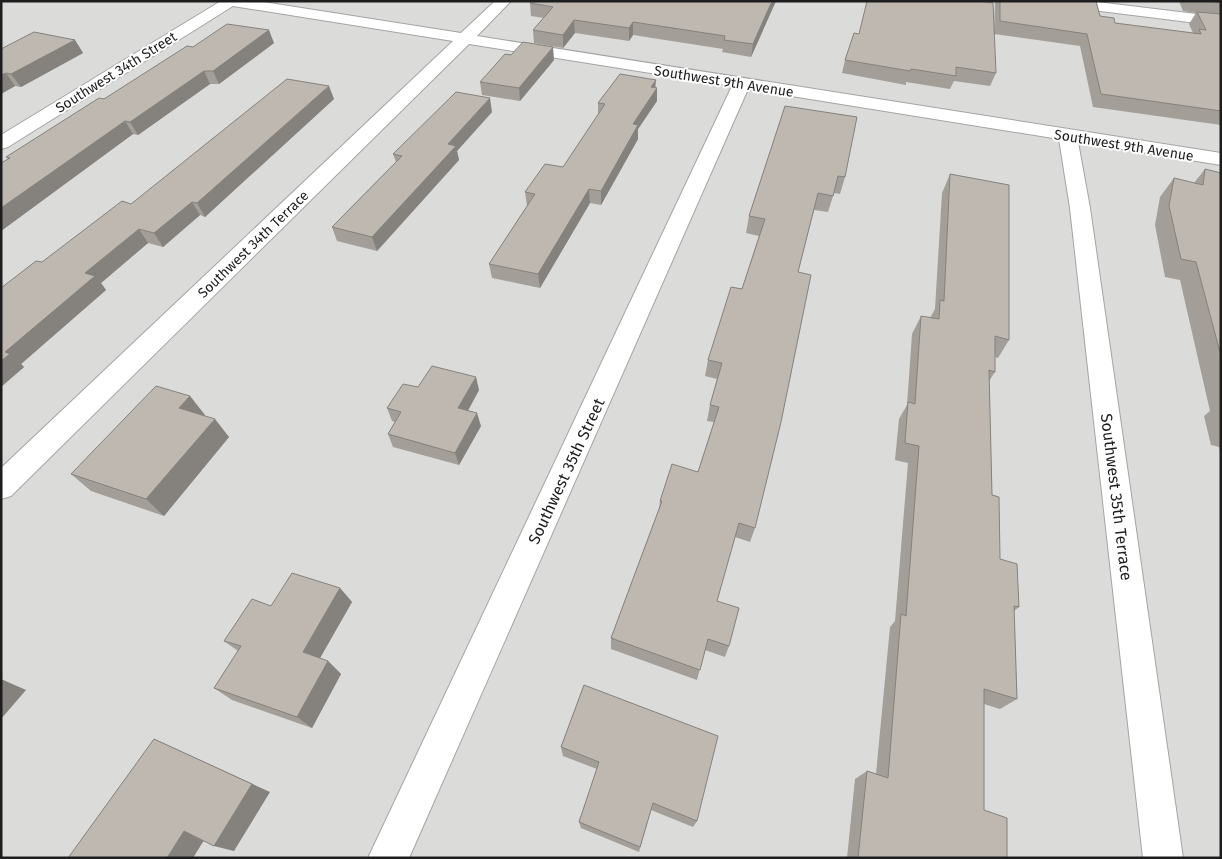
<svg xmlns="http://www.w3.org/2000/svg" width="1222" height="859" font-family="'Fira Sans',sans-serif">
	<rect width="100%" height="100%" fill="#eeece4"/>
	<path fill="#dbdbda" d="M1 1H1221V858H1Z"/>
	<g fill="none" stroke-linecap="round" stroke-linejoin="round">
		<defs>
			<path id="minor" d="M221 1H257L461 33 495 1H511L477 36 1221 153V165L1078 142 1090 208 1183 858H1143L1070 208 1059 139 748 89 409 858H368L732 86 469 44 11 496 1 499V468L453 41 233 6 8 147 1 149V135Z
				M1045 1H1089L1221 17V26L1052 5Z"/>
		</defs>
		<use href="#minor" stroke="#a4a4a4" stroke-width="2"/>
		<use href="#minor" fill="#fff" fill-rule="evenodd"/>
	</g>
	<path fill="#a39e98" d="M776 1 751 57 722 52 723 49 633 35 629 41 575 33 563 48 534 43 533 30 544 18 531 16 530 3Z
		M995 1H1096L1100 16 1115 23 1193 33 1189 24 1196 13 1183 11 1179 1H1221V125L1093 107 1080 46 994 34Z
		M859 34 996 73 990 86 954 81 950 89 906 82V85L842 73 845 60Z
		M75 40 83 53 21 87 15 86 1 94V49Z
		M274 43 219 84H210L138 135 133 134 1 231V163L8 159 6 157 193 47Z
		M554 60 520 101 482 95 480 82Z
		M655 87 657 88V101L638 129V139L601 205 590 203 540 288 492 278 489 264 527 206 525 192 563 167 598 115V103Z
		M334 99 205 217 200 215 163 247 148 243 101 283 106 290 21 364 24 367 1 387V288L42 262 131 204Z
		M785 106 845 177 840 194 834 193 828 212 814 210 798 272 755 528 750 542 735 537 717 601 729 646 725 657 705 650 697 680 611 649V638L659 509 660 501 698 472 714 422 707 421 710 405 717 379 705 376 708 360 742 289 759 236 746 233 749 216Z
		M492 112 457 151 459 160 377 251 337 241 332 227 396 162 393 154Z
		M1205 169 1221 173V453L1219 447 1211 445 1204 416 1210 411 1180 280 1165 277 1155 225 1160 197 1174 178 1194 183Z
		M950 174 1009 340 998 358 995 357V372L989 381 992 495 1000 559 1019 607 1014 611 1017 699 1000 709 984 704V810L1007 858H847L855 779 867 771 876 774 890 627 895 621 908 463 895 460 899 419 907 405 912 334 921 316 930 318 935 309 942 193Z
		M418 387 479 390 468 411 481 426 459 465 393 447 388 434 395 422 392 421 387 408Z
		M190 396 205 416 229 437 164 516 91 491 71 474Z
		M340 588 352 602 320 658 328 661 341 674 312 728 232 700 214 688 238 651 224 641 271 606Z
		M584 685 697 821 693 827 651 810 639 852 581 828 579 822 597 769 563 756 561 747Z"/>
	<path fill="#85817c" d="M772 1H776L751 57 753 44Z
		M574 20 575 33 563 48V35Z
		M633 22V35L629 41V28Z
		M269 30 274 43 219 84 213 71Z
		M75 40 83 53 21 87 11 74Z
		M553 47 554 60 520 101 519 88Z
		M204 71 210 84 138 135 130 122Z
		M6 73 15 86 1 94V75Z
		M656 80 655 91 657 88V101L638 129V139L601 205V191L651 87Z
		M329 86 334 99 205 217 197 203Z
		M490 98 492 112 457 151 459 160 377 251 372 237 448 144Z
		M125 121 133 134 1 231V208Z
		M589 189 590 203 540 288 538 274Z
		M192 202 200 215 163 247 154 233Z
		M139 229 148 243 101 283 106 290 21 364 24 367 1 387V361L5 352 85 273Z
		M476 377 479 390 462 421 458 408Z
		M190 396 205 415 195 427 179 408Z
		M477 413 481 426 459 465 455 453Z
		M215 419 229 437 164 516 146 499Z
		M340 588 352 602 316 665 303 652Z
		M328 661 341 674 312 728 297 717Z
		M1 679 26 690 1 719Z
		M154 739 270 792 234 851 214 846Z
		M184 831 206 837 193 858H167Z"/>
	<path fill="#beb8b1" stroke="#85817c" d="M532 1H772L753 44 724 40 725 36 633 22 629 28 574 20 563 35 533 30 553 7 530 3Z
		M867 1H980L993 3 996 73 956 67V76L911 69 910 71 845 60 854 33 859 34Z
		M1000 1H1096L1100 16 1114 18 1115 23 1201 34 1199 29 1206 30 1197 12 1221 14V111L1101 94 1087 34 1000 21Z
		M1209 1H1221V3Z
		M227 24 269 30 213 71H204L130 122 125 121 1 208V163L10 158 6 157 99 98 104 99 187 46 193 47Z
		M34 32 75 40 11 74 6 73 1 75V49Z
		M523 42 553 47 519 88 480 82 505 54 511 55Z
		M620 74 656 80 651 87 657 88 633 124 638 125 601 191 589 189 538 274 489 264 535 194 525 192 545 164 563 167 605 104 598 103Z
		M287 79 329 86 197 203 192 202 154 233 139 229 85 273 95 276 5 352 10 354 1 361V288L36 261 42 262 122 201 131 204Z
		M456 92 490 98 448 144 456 146 372 237 332 227 402 156 393 154Z
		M785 106 857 117 845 177 838 176 833 196 818 193 798 272 811 275 781 422 755 528 739 523 717 601 739 608 729 646 708 639 700 670 611 638 662 501H660L672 464 698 472 719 407 710 405 722 363 708 360 731 287 742 289 765 219 749 216Z
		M1205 169 1221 173V356L1196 262 1181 259 1169 206 1174 178 1203 185Z
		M950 174 1009 185V340L995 336V372L989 370 992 495 999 497 1000 559 1017 564 1019 607 1014 606 1017 699 984 689V810L1007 818V858H858L867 771 888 778 901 614 906 616 919 446 905 443 908 402 915 404 921 316 939 319 940 300 944 301Z
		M432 366 476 377 458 408 477 413 455 453 388 434 401 412 387 408 403 384 418 387Z
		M156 386 190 396 179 408 215 419 146 499 71 474Z
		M292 573 340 588 303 652 328 661 297 717 214 688 241 646 224 641 252 599 271 606Z
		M584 685 718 736 697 821 653 803 640 847 579 822 599 762 561 747Z
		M154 739 252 784 214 846 184 831 167 858H68Z"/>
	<g text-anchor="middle" stroke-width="4" stroke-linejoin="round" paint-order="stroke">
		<g font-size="14" fill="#1d1d1d" stroke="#fff">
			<text transform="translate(116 72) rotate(-32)" y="5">Southwest 34th Street</text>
			<text transform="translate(724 81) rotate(9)" y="5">Southwest 9th Avenue</text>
			<text transform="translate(1124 145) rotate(9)" y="5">Southwest 9th Avenue</text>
			<text transform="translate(253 244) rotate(-44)" y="5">Southwest 34th Terrace</text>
		</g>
		<g font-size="16" fill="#1d1d1d" stroke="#fff">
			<text transform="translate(566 471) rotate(-65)" y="6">Southwest 35th Street</text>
			<text transform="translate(1117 497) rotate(83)" y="6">Southwest 35th Terrace</text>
		</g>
	</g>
	<rect width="1222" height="859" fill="none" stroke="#1d1d1d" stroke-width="5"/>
</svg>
